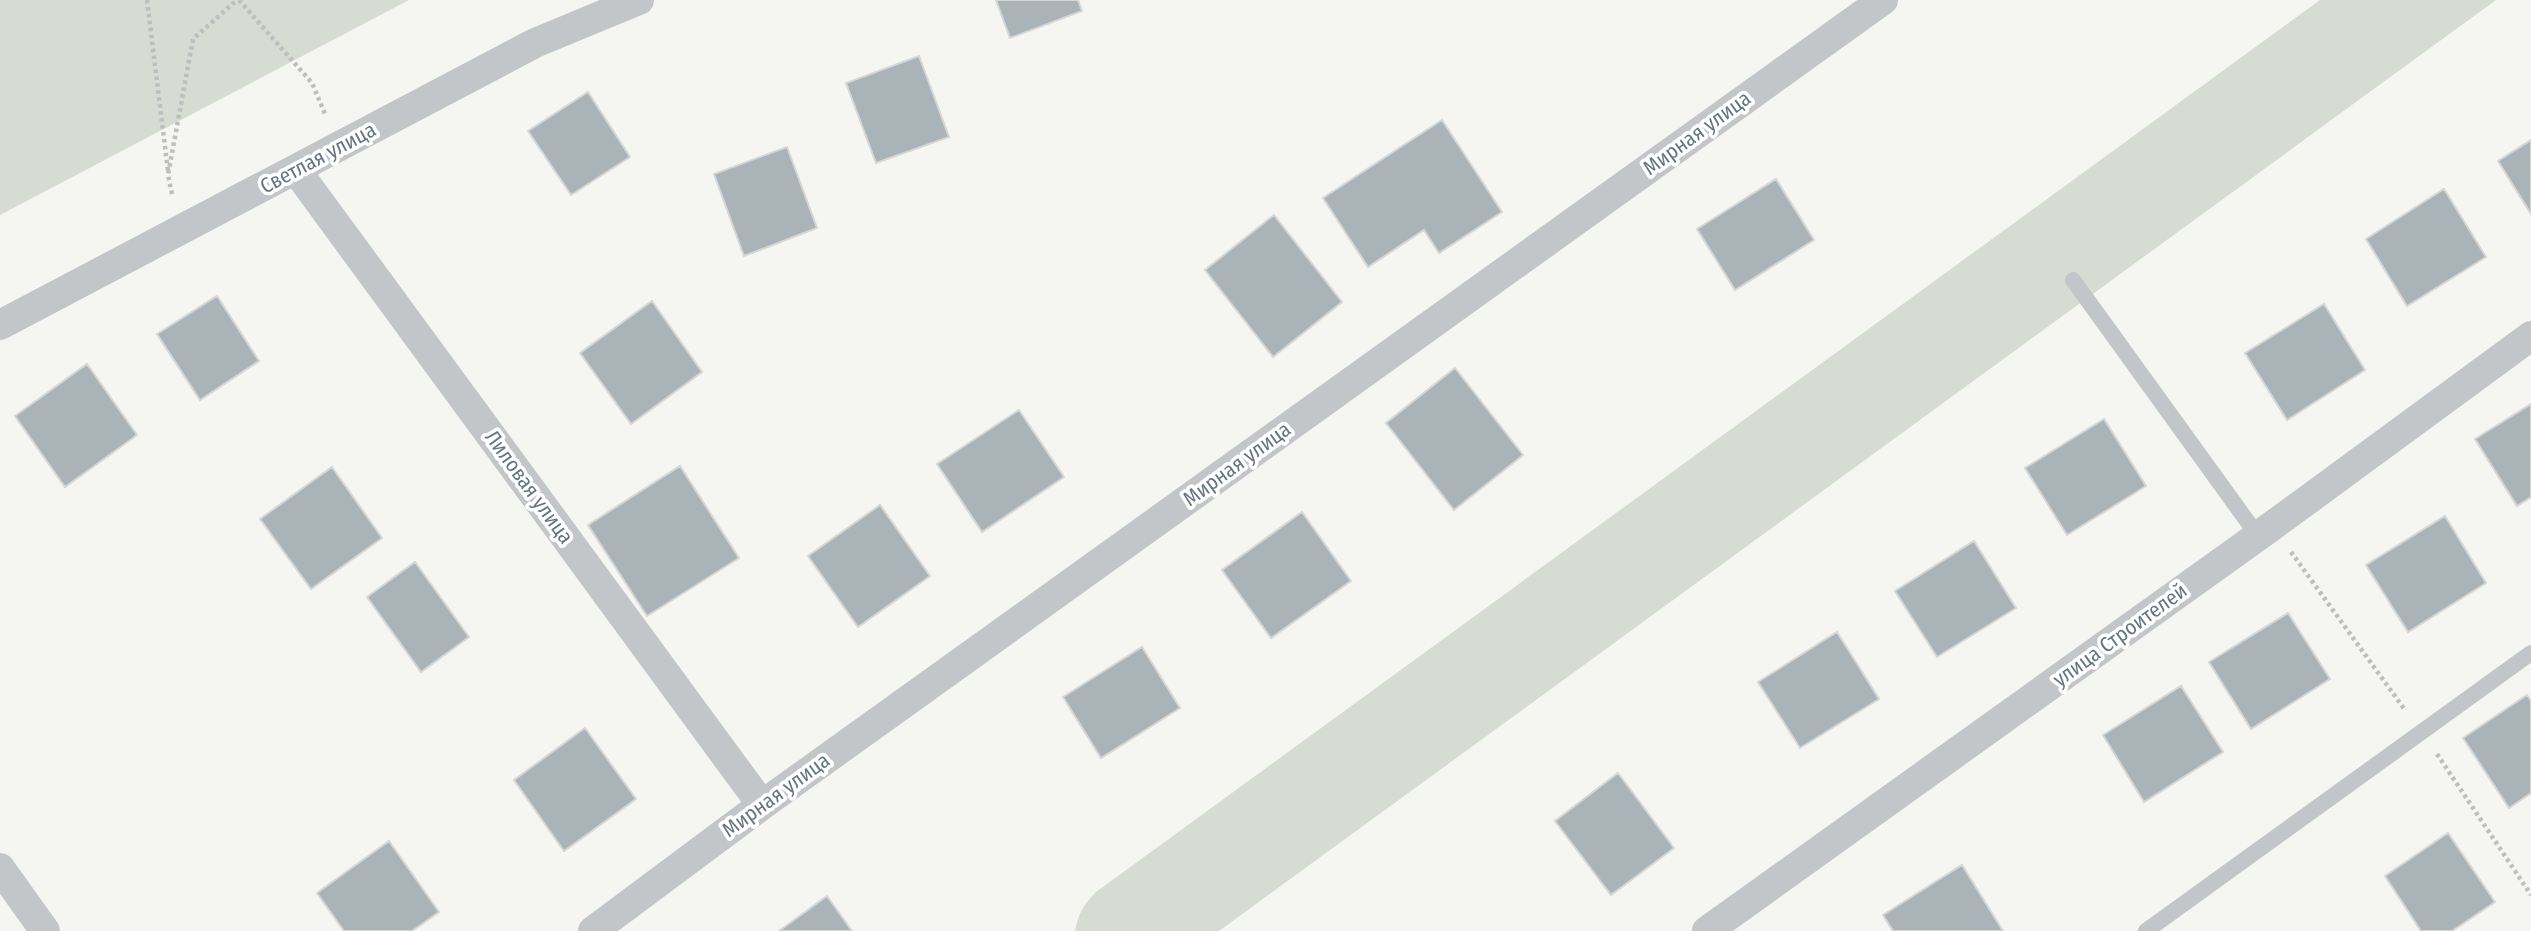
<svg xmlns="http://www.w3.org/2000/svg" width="2531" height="931" font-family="'Fira Sans Condensed',sans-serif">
	<rect width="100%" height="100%" fill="#f5f5f1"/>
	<path fill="#d6dcd2" d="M0 0H409L0 215Z
		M2320 0H2496L1219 931H1075C1078 914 1084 904 1096 892Z"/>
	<path fill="#aab3b8" stroke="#d6d6d4" stroke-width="2" d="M996 0H1078L1082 11 1010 38Z
		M919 56 949 137 876 163 846 83Z
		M588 92 630 157 571 195 528 131Z
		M1442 120 1502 212 1439 253 1424 230 1368 267 1323 198Z
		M2531 140V214L2498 161Z
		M787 147 817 228 744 256 714 174Z
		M1776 179 1814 240 1735 290 1697 229Z
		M2444 189 2486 257 2407 306 2366 239Z
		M1274 215 1342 302 1273 357 1205 270Z
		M217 296 259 361 200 400 157 334Z
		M652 301 702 372 631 424 580 353Z
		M2324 304 2365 370 2287 420 2245 353Z
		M87 364 137 435 65 487 15 416Z
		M1455 368 1523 455 1454 510 1386 423Z
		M2531 404V497L2517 506 2475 439Z
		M1019 410 1064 477 982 532 937 464Z
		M2104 419 2146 486 2067 535 2025 468Z
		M680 466 739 558 647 616 588 525Z
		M332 467 382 538 311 589 260 519Z
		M880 505 930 576 858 627 808 556Z
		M1302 512 1351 581 1271 638 1222 570Z
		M2445 516 2486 583 2408 632 2366 565Z
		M1974 541 2016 608 1937 657 1895 591Z
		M415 562 469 637 421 672 367 597Z
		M2288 613 2330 679 2251 729 2209 662Z
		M1837 632 1879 699 1800 748 1758 682Z
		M1142 647 1180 708 1101 758 1063 697Z
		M2181 686 2223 752 2144 802 2103 735Z
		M2527 695 2531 701V793L2509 808 2463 738Z
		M585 728 636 799 564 851 514 780Z
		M1618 773 1674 848 1611 895 1555 821Z
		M2448 833 2495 902 2452 931H2421L2385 876Z
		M389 841 439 912 412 931H344L317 893Z
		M1962 865 2003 931H1893L1883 915Z
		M827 896 852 931H779Z"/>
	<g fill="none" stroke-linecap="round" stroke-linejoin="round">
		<path stroke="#bcbec0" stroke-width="4.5" stroke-dasharray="3.5 3.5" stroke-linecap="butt" d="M147 0 168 171
			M239 0 312 83 325 114
			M172 194 168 175 193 39 237 0
			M2291 552 2405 710
			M2437 754 2531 895"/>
		<path stroke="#c2c6c9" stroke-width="16" d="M2073 280 2258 536
			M2146 931 2531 653"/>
		<path stroke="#c2c6c9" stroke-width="30" d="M296 170 762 805
			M0 325 535 43 639 0
			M0 868 45 931
			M593 931 762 805 1883 0
			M1707 931 2272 526 2531 336"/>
	</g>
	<g text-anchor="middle" stroke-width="7" stroke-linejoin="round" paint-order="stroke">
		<g font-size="21" fill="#637583" stroke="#fff">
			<text transform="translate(1697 133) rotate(-36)" y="7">Мирная улица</text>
			<text transform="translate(318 158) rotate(-28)" y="7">Светлая улица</text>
			<text transform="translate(1237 464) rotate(-36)" y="7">Мирная улица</text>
			<text transform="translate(529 487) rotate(54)" y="7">Лиловая улица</text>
			<text transform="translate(2120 635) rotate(-36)" y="7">улица Строителей</text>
			<text transform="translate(776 795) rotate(-36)" y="7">Мирная улица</text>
		</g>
	</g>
</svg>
